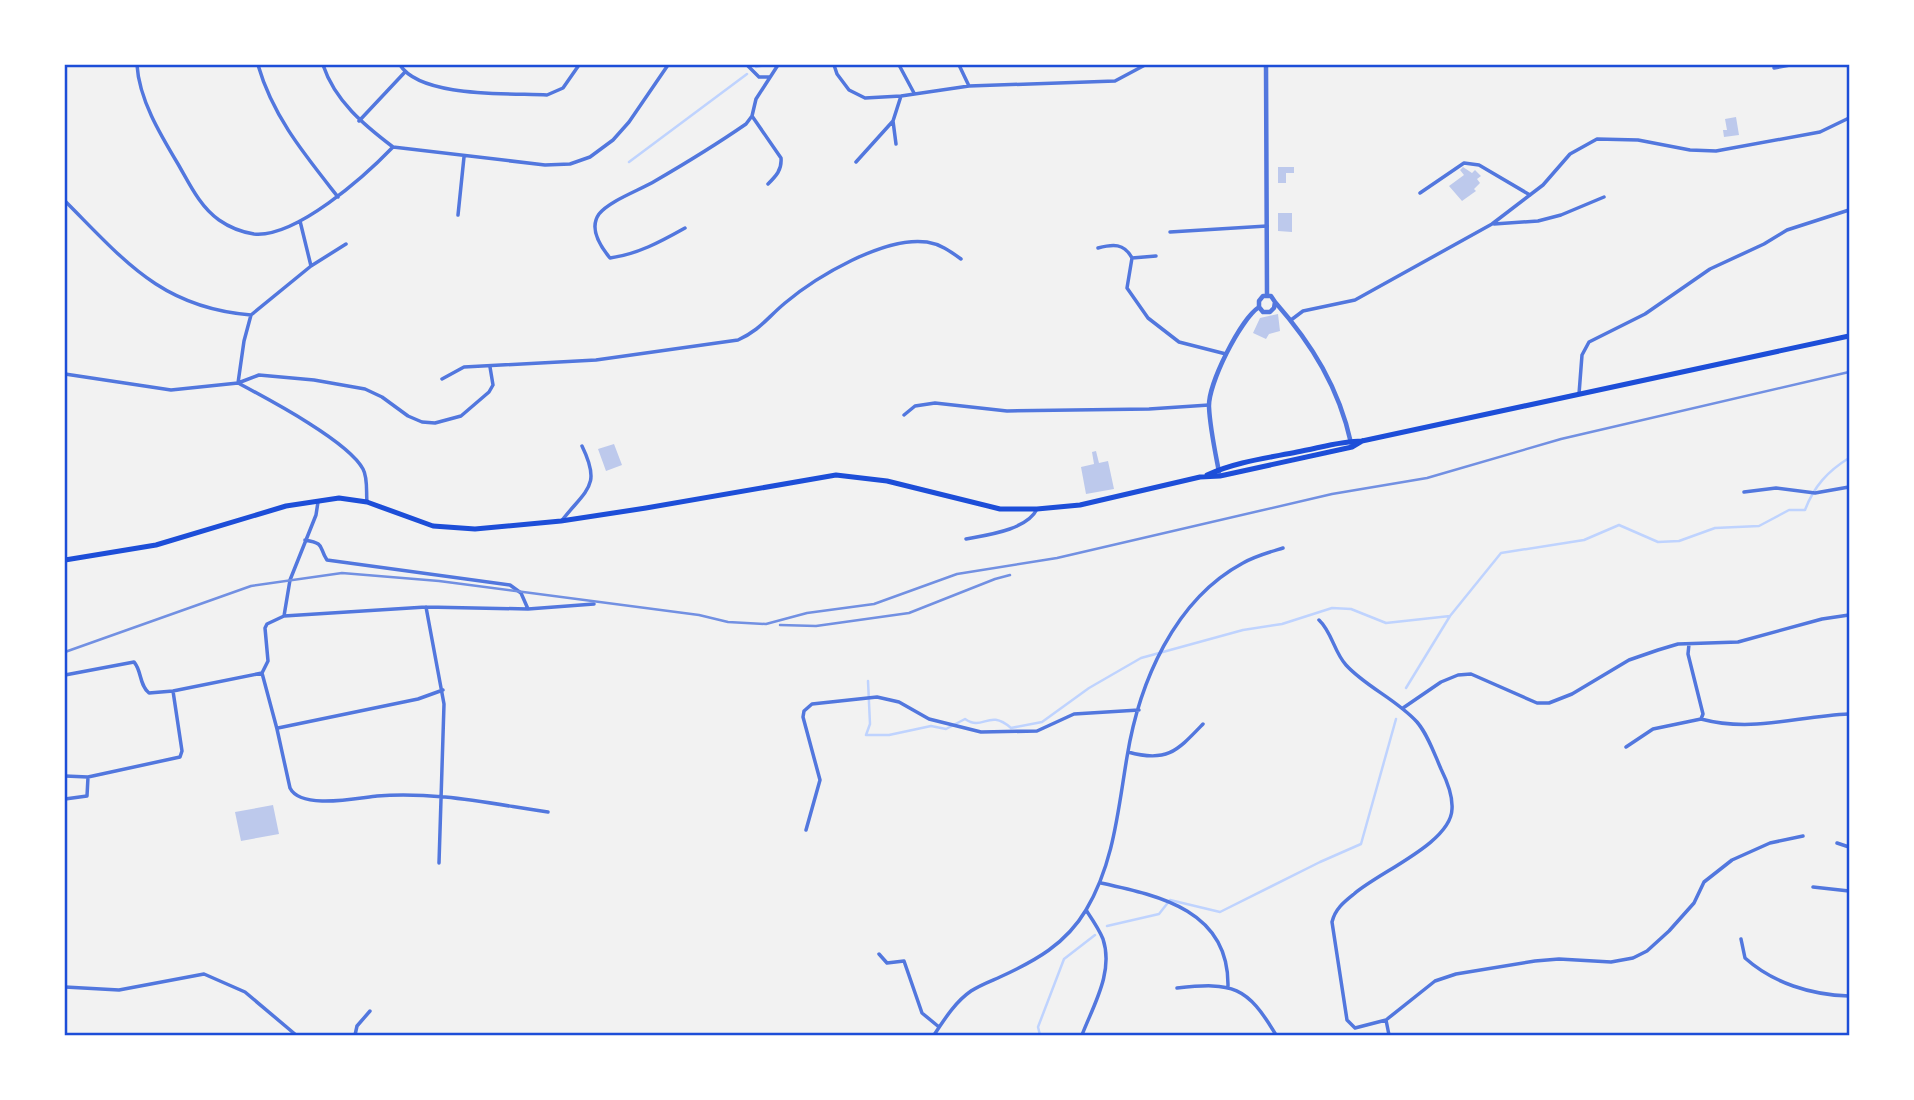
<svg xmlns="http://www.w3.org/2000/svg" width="1914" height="1100" font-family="'Nunito Sans',sans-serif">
	<rect width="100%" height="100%" fill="#f2f2f2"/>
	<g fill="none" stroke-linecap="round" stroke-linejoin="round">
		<path stroke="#bfd3fe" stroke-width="2.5" d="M756 67 765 65
			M629 162 747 74
			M868 681 870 724 866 735H889L931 726 946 729 965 719C984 732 988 708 1011 728L1042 722 1089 688 1141 658 1243 630 1282 624 1332 608 1351 609 1386 623 1450 616
			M1406 688 1450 616 1501 553 1584 540 1619 525 1658 542 1679 541 1715 528 1759 526 1789 510H1805C1814 486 1828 471 1849 458
			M1107 926 1159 914 1170 900 1220 912 1320 862 1361 844 1396 719
			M1040 1035 1038 1027 1064 959 1095 935"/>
	</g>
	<path fill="#bdc9ec" d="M1736 117 1739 135 1724 137 1723 130H1727L1725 119Z
		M1278 167H1294V173H1286V183H1278Z
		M1463 167 1472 173 1475 170 1481 176 1477 179 1480 183 1474 189 1476 191 1462 201 1449 186 1464 175 1460 170Z
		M1278 213H1292V232L1278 231Z
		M1278 314 1280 331 1269 334 1266 339 1253 333 1260 318Z
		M614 444 622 465 606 471 598 449Z
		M1096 451 1099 463 1108 461 1114 489 1086 494 1081 467 1094 464 1092 452Z
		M273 805 279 834 241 841 235 812Z"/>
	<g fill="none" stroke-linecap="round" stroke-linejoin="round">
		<path stroke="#5277de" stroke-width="3.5" d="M137 65C139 99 160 134 178 164 189 183 200 207 219 220 229 227 241 232 254 234 296 238 365 176 393 147
			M258 65C273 117 305 155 338 197
			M323 65C335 101 364 125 393 147
			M400 65C421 98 510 93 547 95L563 88 579 65
			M747 65 759 77H769
			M834 65 837 74 849 90 865 98 901 96 969 86 1115 81 1145 65
			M899 65 914 93
			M959 65 969 86
			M1774 68 1790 65
			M752 116 781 158C782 170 776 176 768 184
			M359 121 405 72
			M893 121 896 144
			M393 147 545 165 570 164 590 157 613 140 629 122 668 65
			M856 162 893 121 901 96
			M1420 193 1464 163 1479 165 1530 195
			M65 201C124 260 161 308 251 315
			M458 215 464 157
			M1494 224 1538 221 1561 215 1604 197
			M685 228C660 242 638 254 610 258 600 246 589 228 599 214 609 201 640 190 655 181 686 163 717 144 746 124L752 116 756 99 778 65
			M1170 232 1267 226
			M1098 248C1113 244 1124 243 1132 258
			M1156 256 1132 258 1127 288 1148 318 1179 342 1226 354
			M311 266 346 244
			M1291 320 1303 311 1355 300 1492 224 1543 185 1570 154 1597 139 1638 140 1690 150 1716 151 1820 132 1849 118
			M65 374 171 390 238 383 259 375 314 380 365 389 382 397 408 416 422 422 435 423 461 416 489 392 493 385 490 367
			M442 379 464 367 596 360 738 340C760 330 767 318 785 303 816 277 884 236 927 242 940 244 950 251 961 259
			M238 383 244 341 251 315 311 266 300 221
			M238 383C268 399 348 441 363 469 368 478 366 492 367 502
			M1579 394 1582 355 1589 342 1645 314 1710 269 1764 244 1787 230 1849 210
			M904 415 915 406 935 403 1007 411 1149 409 1209 405
			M1744 492 1776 488 1815 493 1849 487
			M563 519C588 488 601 485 582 446
			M966 539C987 535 1027 530 1037 509
			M305 540C326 544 318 546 327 560L510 585 521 593 528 609
			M426 607 444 704 439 863
			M284 616 426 607 528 609 594 604
			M1319 620C1332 632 1334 652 1346 665 1366 687 1396 699 1417 722 1428 735 1434 753 1441 769 1447 781 1453 795 1452 809 1451 843 1379 872 1354 894 1344 902 1335 909 1332 922L1347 1020 1355 1028 1386 1020 1389 1035
			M262 673 268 661 265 628 267 624 284 616 290 580 316 515 318 502
			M65 675 134 662C142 671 139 685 149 693L173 691 262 673 277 729 290 788C301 810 357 798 377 796 434 791 492 804 548 812
			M1403 708 1441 682 1458 675 1471 674 1537 703H1549L1572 694 1629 660 1658 650 1678 644 1738 642 1822 619 1849 615
			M1701 719C1753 733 1797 716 1849 714
			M278 728 418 699 443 690
			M1626 747 1653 729 1701 719 1703 714 1688 654 1689 644
			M1128 752C1167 763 1177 751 1203 724
			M65 776 88 777 180 757 182 751 173 691
			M65 799 87 796 88 777
			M806 830 820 780 803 717 804 711 812 704 877 697 899 702 929 719 981 732 1037 731 1074 714 1139 710
			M1837 843 1849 847
			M1101 883C1161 896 1229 911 1228 986
			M1813 887 1849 891
			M1741 939 1745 958C1773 983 1811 995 1849 996
			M879 954 887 963 904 961 922 1013 939 1027
			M65 987 119 990 204 974 245 992 296 1035
			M1177 988C1233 982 1247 986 1276 1035
			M1386 1020 1435 981 1456 974 1535 961 1559 959 1611 962 1633 958 1647 951 1669 931 1694 903 1704 882 1732 860 1770 843 1803 836
			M355 1035 357 1026 370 1011
			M934 1035C944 1020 955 1002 971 991 980 985 991 981 1000 977 1035 961 1066 944 1086 910 1114 863 1118 810 1127 757 1139 683 1174 600 1243 563 1255 556 1270 552 1283 548
			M1082 1035C1093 1006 1114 972 1103 939 1099 929 1092 919 1086 910
			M1848 1035 1849 1032"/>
		<path stroke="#5277de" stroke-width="4.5" d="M1266 65 1267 295
			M1275 302C1312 344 1339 388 1351 443
			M1219 472C1215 451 1210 428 1209 407 1208 384 1240 320 1259 307V301L1263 296H1271L1275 302 1274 308 1270 312H1263L1259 307"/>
		<path stroke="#1d4ed8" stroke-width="5" d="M1207 475C1235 462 1267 458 1297 452 1319 448 1341 441 1362 441L1849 336
			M65 560 156 545 286 506 339 498 367 502 433 526 475 529 561 521 646 508 836 475 887 481 1000 509H1037L1080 505 1200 477 1220 476 1352 447 1362 441"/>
		<path stroke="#7290e2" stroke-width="2.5" d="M780 625 816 626 909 613 995 579 1010 575
			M65 652 251 586 342 573 439 581 699 615 728 622 766 624 807 613 874 604 957 574 1057 558 1332 494 1427 478 1561 439 1849 372"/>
	</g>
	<rect width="1914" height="1100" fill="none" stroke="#ffffff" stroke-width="133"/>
	<rect x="66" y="66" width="1782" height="968" fill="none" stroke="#1d4ed8" stroke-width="2.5"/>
</svg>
